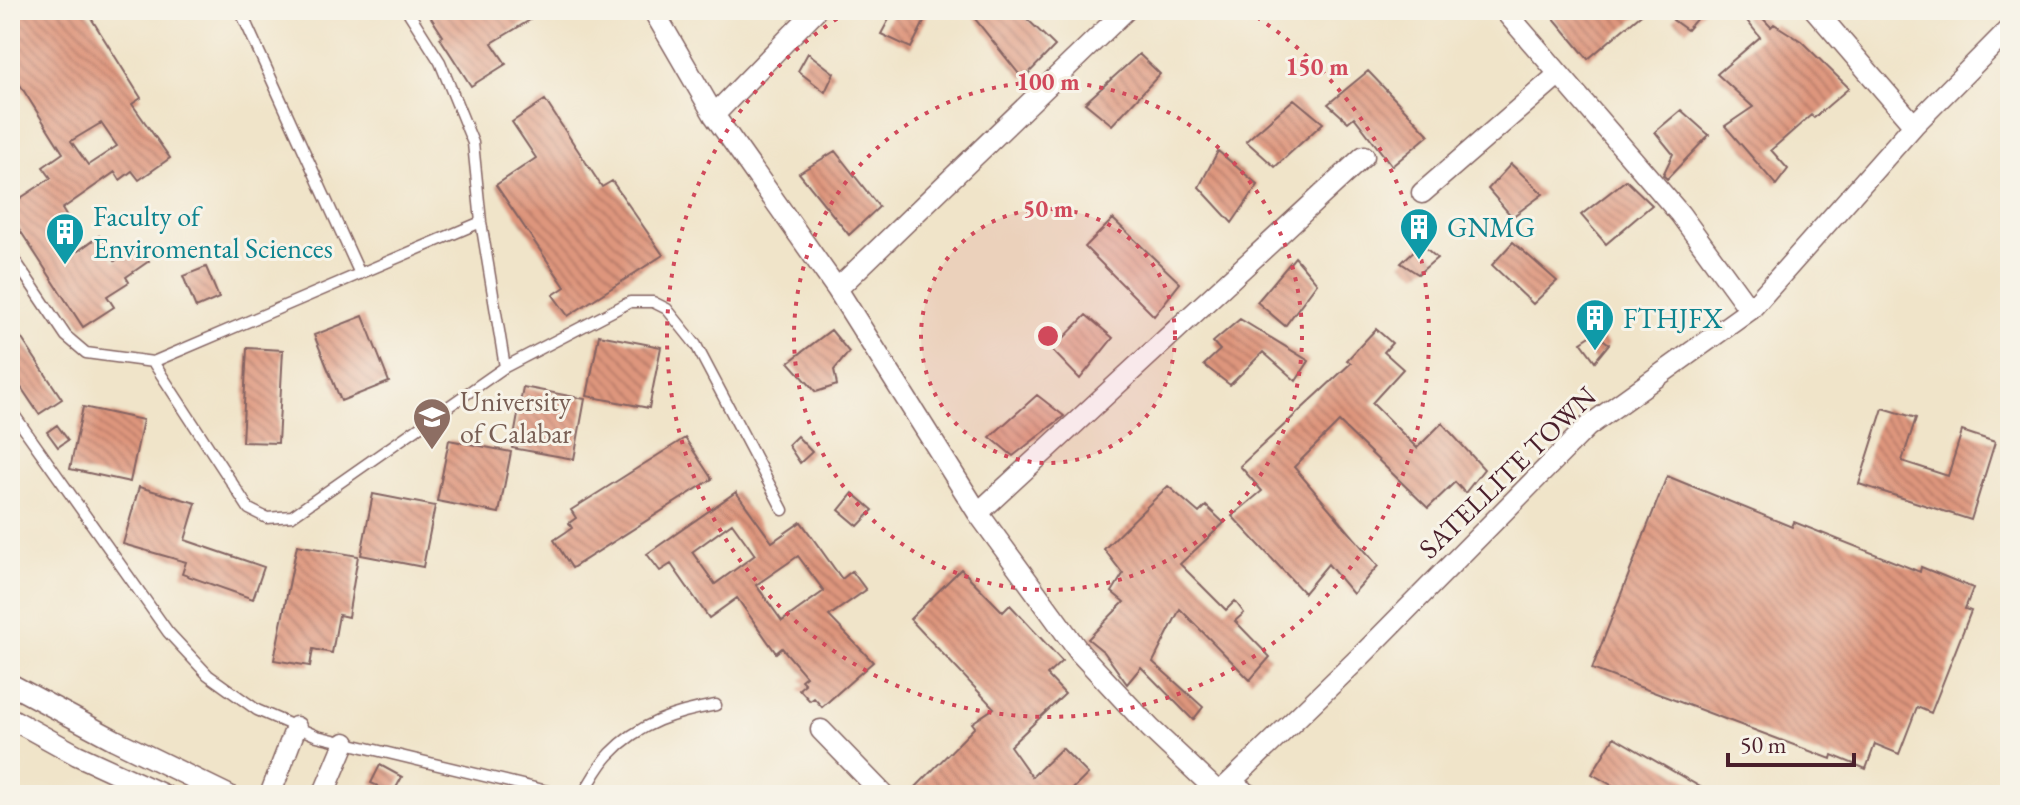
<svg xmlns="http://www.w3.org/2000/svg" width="2020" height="805" font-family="'EB Garamond',serif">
	<defs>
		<pattern id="building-back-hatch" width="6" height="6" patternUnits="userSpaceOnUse" patternTransform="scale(2)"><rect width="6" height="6" fill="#de967d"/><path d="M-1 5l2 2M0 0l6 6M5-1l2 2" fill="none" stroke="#b67a67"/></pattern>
	</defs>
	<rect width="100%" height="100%" fill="#f7f3e8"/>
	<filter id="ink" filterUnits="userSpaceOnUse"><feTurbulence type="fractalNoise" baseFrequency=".0125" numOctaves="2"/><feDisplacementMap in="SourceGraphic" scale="16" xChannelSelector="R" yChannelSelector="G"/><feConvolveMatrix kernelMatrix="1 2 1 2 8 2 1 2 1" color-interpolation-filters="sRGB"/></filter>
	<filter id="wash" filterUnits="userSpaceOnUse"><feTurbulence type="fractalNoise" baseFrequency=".006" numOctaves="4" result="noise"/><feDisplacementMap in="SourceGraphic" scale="32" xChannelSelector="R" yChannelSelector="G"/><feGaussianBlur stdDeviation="1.8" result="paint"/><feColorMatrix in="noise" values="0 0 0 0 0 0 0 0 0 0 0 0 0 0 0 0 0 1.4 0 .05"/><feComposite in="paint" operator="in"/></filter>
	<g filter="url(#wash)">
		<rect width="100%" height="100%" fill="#f0e4c9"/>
		<g id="blocks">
			<path fill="url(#building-back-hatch)" fill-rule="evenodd" d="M10 10H86L141 98 132 104 170 158 139 180 132 171 120 180 115 172 62 209 68 219 61 224 78 251 99 236 115 261 137 245 149 261 126 277 129 282 107 296 114 307 83 327 10 215V205L51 178 43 167 63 153 10 69ZM101 123 117 146 88 165 71 141Z
				M426 10H524L530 20 492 43 506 64 471 86 440 38 443 36Z
				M894 10H930L911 48 881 34Z
				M968 10H1018L1055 46 1023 79Z
				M1547 10H1646L1588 59Z
				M1682 10H1704L1687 30 1673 20Z
				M1749 10H1755L1771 27 1774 24 1801 41 1849 88 1814 118 1811 115 1771 150 1788 169 1776 185 1725 126 1753 107 1717 74 1760 37 1744 17Z
				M808 53 834 73 825 92 798 71Z
				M1139 54 1160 74 1112 125 1085 103Z
				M1368 71 1429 135 1392 166 1354 117 1348 122 1328 104Z
				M1294 99 1323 123 1275 167 1246 141Z
				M545 100 602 187 612 181 663 255 568 316 553 295 565 287 496 185 536 158 512 122Z
				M1681 110 1709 135 1667 179 1663 175 1673 154 1655 132Z
				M835 151 879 207 849 235 799 173Z
				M1218 151 1258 185 1232 223 1199 187Z
				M1511 164 1543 194 1512 217 1488 189Z
				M1626 180 1652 205 1606 244 1581 215Z
				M1113 219 1180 283 1154 316 1085 247Z
				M1513 242 1557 281 1533 304 1492 265Z
				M1421 244 1437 258 1418 274 1401 263Z
				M1295 257 1317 283 1285 326 1257 302Z
				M206 267 219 298 196 308 183 276Z
				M1086 315 1113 338 1080 379 1052 350Z
				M363 316 389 382 341 401 314 335Z
				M1240 319 1309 361 1296 381 1263 352 1230 385 1204 365 1220 350 1213 342Z
				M10 321 62 399 39 414 10 371Z
				M1376 329 1392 343 1384 352 1403 369 1372 403 1417 448 1442 423 1484 469 1465 493 1455 482 1428 508 1339 422 1294 467 1378 566 1353 594 1328 564 1304 593 1232 516 1262 491 1240 466 1351 363 1347 360Z
				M831 330 849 352 834 370 837 385 816 392 789 362Z
				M1595 333 1609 344 1595 361 1581 342Z
				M599 335 661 347 649 408 587 396Z
				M247 348 283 350 278 443 242 442Z
				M523 387 585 399 574 459 512 448Z
				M1037 395 1064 416 1013 456 990 437Z
				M83 407 143 420 130 482 70 469Z
				M1883 408 1916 418 1902 461 1948 476 1962 431 1995 442 1971 520 1859 484Z
				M57 425 68 440 58 447 47 432Z
				M797 436 812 452 800 463 788 445Z
				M685 438 712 479 572 568 554 540 572 528 569 523 576 518 571 510Z
				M449 440 511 452 499 513 437 501Z
				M1667 476 1792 527 1794 522 1920 572 1921 567 1973 588 1965 609 1971 611 1931 713 1917 707 1899 754 1875 744 1866 769 1832 755 1831 759 1592 669Z
				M1168 486 1199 513 1206 506 1224 523 1180 564 1226 610 1235 601 1244 613 1235 621 1270 657 1250 680 1180 609 1153 662 1203 707 1193 720 1141 667 1127 684 1104 652 1088 639 1124 602 1112 592 1123 574 1104 549Z
				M139 487 196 503 185 540 264 567 253 599 182 574 186 562 123 544Z
				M736 492 772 542 801 522 842 579 852 571 866 590 829 616 873 662 822 707 814 698 810 701 799 689 805 684 801 680 806 676 782 648 776 653 737 598 709 618 671 564 660 571 647 554ZM732 523 755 555 715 584 692 552ZM798 556 824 591 782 621 756 585Z
				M853 493 873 510 858 526 839 510Z
				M373 494 435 506 423 567 361 555Z
				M297 545 358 556 348 617 339 615 332 653 313 649 310 666 274 660Z
				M961 569 1003 612 1010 605 1062 661 1047 675 1065 694 1010 746 1032 777 1062 748 1088 774 1067 795H908L975 727 972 723 994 708 910 619Z
				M1614 737 1714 795H1629L1592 774Z
				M380 765 402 777 392 795H374L378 786 371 783Z"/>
		</g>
	</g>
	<g filter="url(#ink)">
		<use href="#blocks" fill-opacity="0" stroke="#846462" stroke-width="2"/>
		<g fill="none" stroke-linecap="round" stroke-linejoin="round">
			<defs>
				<path id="service" d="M240 10 360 274
					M407 10 440 62 473 143 481 222 505 367
					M10 253 66 336 86 353 153 362 481 222
					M153 362 249 509 267 518 292 516 505 367 630 302H653L667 309 696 345 783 510
					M10 409 168 632 208 675 257 710 317 736 564 795
					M1233 779 1260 795
					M582 795C591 782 599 765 610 754 639 723 676 712 716 705"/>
				<path id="minor" d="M653 10 714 115 837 289 978 513 1080 653 1150 728 1219 793
					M1504 10 1680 214 1750 310
					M1815 10 1914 125
					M714 115 816 10
					M1422 193 1559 74
					M837 289 1126 10
					M978 513 1364 156
					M10 684 115 740 228 795
					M10 718 77 755 164 795
					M821 730 884 795
					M270 795 296 727
					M323 795 345 743
					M1217 795 1362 655 1587 427 1750 310 1914 125 2010 28"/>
			</defs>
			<use href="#service" stroke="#846462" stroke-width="13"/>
			<use href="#minor" stroke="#846462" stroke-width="23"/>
			<use href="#service" stroke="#fff" stroke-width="10"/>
			<use href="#minor" stroke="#fff" stroke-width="20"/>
		</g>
	</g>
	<circle cx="1048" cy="336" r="127" fill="#d1495b" fill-opacity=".12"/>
	<g fill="none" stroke="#d1495b" stroke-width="4" stroke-dasharray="4 8">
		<circle cx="1048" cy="336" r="127"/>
		<circle cx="1048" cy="336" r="254"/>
		<path d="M1247 11A381 381 0 1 1 849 11"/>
	</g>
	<defs>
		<symbol id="building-pin" viewBox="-11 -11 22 30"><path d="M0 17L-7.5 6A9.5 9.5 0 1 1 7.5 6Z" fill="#0f9aa8" stroke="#f7f3e8"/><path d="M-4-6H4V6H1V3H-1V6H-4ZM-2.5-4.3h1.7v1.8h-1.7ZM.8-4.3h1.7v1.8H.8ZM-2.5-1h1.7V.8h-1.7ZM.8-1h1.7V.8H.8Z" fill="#fff"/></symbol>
		<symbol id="university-pin" viewBox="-11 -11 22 30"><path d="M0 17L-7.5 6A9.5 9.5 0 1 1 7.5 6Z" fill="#8d6e63" stroke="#f7f3e8"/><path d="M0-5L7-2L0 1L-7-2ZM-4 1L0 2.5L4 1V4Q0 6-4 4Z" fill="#fff"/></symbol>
	</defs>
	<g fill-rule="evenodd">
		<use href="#building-pin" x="1397" y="205" width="44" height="60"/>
		<use href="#building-pin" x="43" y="210" width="44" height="60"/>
		<use href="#building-pin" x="1573" y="296" width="44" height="60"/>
		<use href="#university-pin" x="410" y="395" width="44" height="60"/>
	</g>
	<g text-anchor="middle" stroke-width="6" stroke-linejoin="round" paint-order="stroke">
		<g font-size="28" fill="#0d838f" stroke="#f7f3e8" text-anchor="start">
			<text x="93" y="226">Faculty of<tspan x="93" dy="32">Enviromental Sciences</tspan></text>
			<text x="1447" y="237">GNMG</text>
			<text x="1623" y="328">FTHJFX</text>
		</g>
		<g font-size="28" fill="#785e54" stroke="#f7f3e8" text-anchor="start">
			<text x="460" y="411">University<tspan x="460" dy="32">of Calabar</tspan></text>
		</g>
		<g font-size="28" fill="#4a1f2b" stroke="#f7f3e8">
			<text transform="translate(1507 472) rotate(-44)" y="10">SATELLITE TOWN</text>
		</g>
	</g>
	<circle cx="1048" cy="336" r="12" fill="#d1495b" stroke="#f7f3e8" stroke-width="4"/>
	<g font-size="24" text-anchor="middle" font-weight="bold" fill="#d1495b" stroke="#f7f3e8" stroke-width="6" stroke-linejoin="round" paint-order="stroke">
		<text x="1317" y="75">150 m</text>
		<text x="1048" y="90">100 m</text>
		<text x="1048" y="217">50 m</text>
	</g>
	<rect width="2020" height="805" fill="none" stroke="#f7f3e8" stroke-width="40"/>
	<path d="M1728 753v12h126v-12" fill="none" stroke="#4a1f2b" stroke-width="4"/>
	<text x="1740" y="753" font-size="24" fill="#4a1f2b" stroke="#f7f3e8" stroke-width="6" paint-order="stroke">50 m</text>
</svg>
